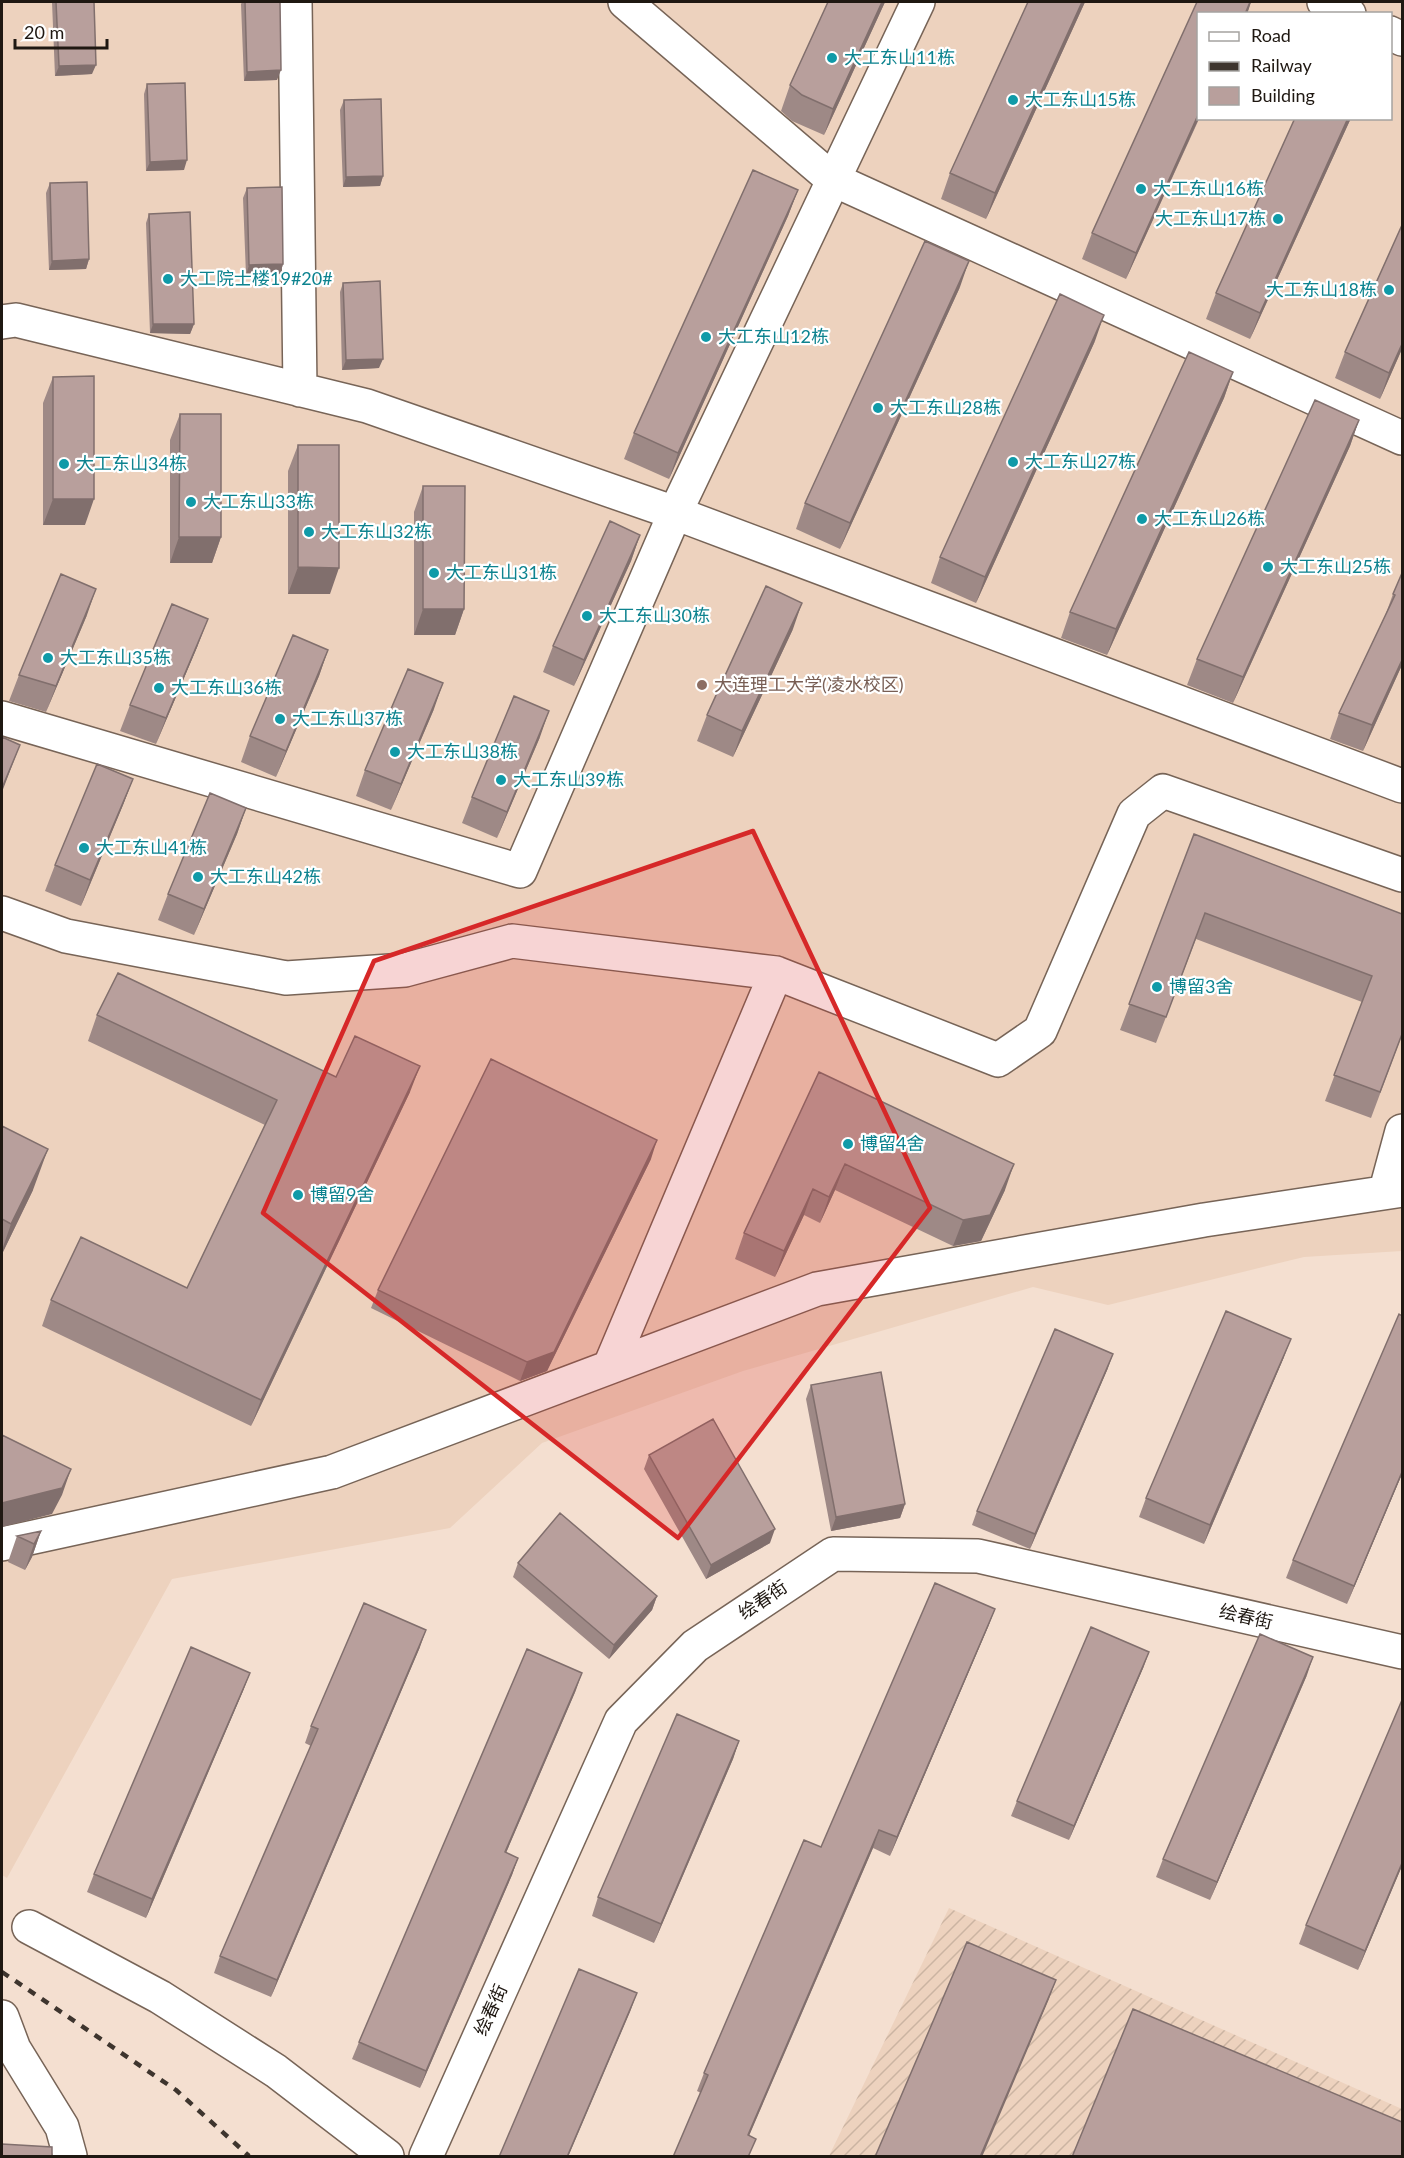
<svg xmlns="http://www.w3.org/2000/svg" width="1404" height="2158" font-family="Lato,'Noto Sans SC',sans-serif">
	<defs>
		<pattern id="industrial-furrows" width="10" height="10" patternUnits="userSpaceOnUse" patternTransform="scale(1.5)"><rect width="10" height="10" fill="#edd2be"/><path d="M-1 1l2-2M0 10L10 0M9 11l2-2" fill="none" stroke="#cbb4a2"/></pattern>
	</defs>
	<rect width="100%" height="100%" fill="#f4dfd0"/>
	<path fill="#edd2be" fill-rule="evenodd" d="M2 2H1402V1251L1304 1257 1108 1305 1033 1287 743 1371 542 1443 450 1528 172 1579 7 1878 2 1875ZM1198 14H1390V118H1198Z"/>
	<path fill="url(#industrial-furrows)" d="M949 1908 1402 2109V2156H829Z"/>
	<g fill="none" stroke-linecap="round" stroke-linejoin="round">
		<defs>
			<path id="minor" d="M295 2 300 390
				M625 2 832 179 1402 438
				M1324 2 1349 14
				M1390 33 1402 39
				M2 322 16 320 367 406 675 513 1402 786
				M2 718 520 871 675 513 918 2
				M2 913 66 936 286 978 405 970 512 941 776 973 998 1060 1040 1031 1134 814 1163 791 1402 875
				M1386 1190 1402 1131
				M610 1366 776 973
				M2 1544 332 1472 817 1289 1204 1220 1402 1190
				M29 1927 160 1997 276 2071 387 2156
				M2 2017 14 2049 62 2127 70 2156
				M426 2156 621 1721 695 1646 833 1554 978 1556 1402 1652"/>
		</defs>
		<use href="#minor" stroke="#776457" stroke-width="36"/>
		<use href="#minor" stroke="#fff" stroke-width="33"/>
		<path stroke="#3e352e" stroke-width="4.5" stroke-dasharray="8 8" stroke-linecap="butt" d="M2 1972 176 2090 249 2156"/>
	</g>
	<path fill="#9e8986" d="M52 2H94L92 74 55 76Z
		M242 2H280L277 80 244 81 241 4Z
		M828 2H885L824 135 792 121 781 111 790 85Z
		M1028 2H1085L986 219 941 199 950 173Z
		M1197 2H1251L1247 14 1126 279 1082 259 1092 233Z
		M147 84 184 170 146 171 144 94Z
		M344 100 383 176 380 186 343 187 340 110Z
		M1295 118H1351L1250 339 1206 319 1216 293Z
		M50 183 89 259 86 269 49 270 46 193Z
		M247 188 283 264 280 274 246 275 243 198Z
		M798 190 788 216 669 479 624 459 634 433Z
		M149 214 194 324 190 334 150 333 146 223Z
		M1402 225V349L1380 399 1335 378 1345 352Z
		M343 283 379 368 342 370 340 292Z
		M960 287 840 549 796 529 805 503Z
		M1095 341 976 603 931 583 940 557Z
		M1233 372 1224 398 1107 655 1061 638 1070 612Z
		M53 377 85 525H43V403Z
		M180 414 221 537 212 563H170V440Z
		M1359 420 1350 446 1233 703 1187 685 1197 659Z
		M298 445 330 594H288V471Z
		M423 486 464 609 455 635H414V512Z
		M640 535 631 561 574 686 543 672 553 646Z
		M1402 573V665L1363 751 1330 739 1339 713 1385 616 1393 594Z
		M87 615 46 712 9 701 19 675Z
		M793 629 733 757 697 741 707 715Z
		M198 645 156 744 120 731 130 705Z
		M328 650 319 676 276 777 241 762 250 736Z
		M434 709 391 810 356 796 365 770Z
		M540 737 497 838 462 823 472 797Z
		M133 779 123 805 81 906 45 891 55 865Z
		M246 808 237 834 194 935 158 920 168 894Z
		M1194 834 1402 914V1035L1371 1118 1325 1101 1362 1002 1196 939 1156 1043 1120 1030Z
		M97 1015 336 1077 410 1092 251 1426 42 1326 51 1300 187 1288 265 1125 88 1041Z
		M819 1072 1005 1190 981 1241 953 1246 835 1190 820 1223 804 1215 775 1277 735 1259 744 1233Z
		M2 1126 33 1190 2 1254Z
		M651 1159 547 1371 520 1381 371 1308 378 1290Z
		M1402 1316V1474L1347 1604 1286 1578 1293 1560Z
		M1284 1357 1204 1544 1139 1517 1146 1498Z
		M1108 1368 1030 1549 972 1525 977 1511Z
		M811 1385 905 1504 900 1518 831 1531 806 1399Z
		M649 1455 770 1543 706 1579 644 1469Z
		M41 1531 32 1557 25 1570 8 1562 17 1536Z
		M518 1563 657 1596 652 1610 609 1659 513 1577Z
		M995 1609 988 1627 890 1856 873 1848 749 2136 701 2093 697 2091 704 2073 821 1847Z
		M420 1647 271 1997 214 1973 220 1956 311 1746 305 1743 311 1726Z
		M1144 1666 1069 1840 1011 1816 1017 1801Z
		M250 1673 243 1691 146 1918 87 1892 94 1874Z
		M1307 1675 1210 1900 1156 1877 1163 1859Z
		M576 1690 506 1853 518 1858 512 1875 420 2088 352 2059 359 2042Z
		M739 1741 733 1759 654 1943 592 1916 598 1897Z
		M1402 1866 1358 1970 1299 1944 1306 1925Z"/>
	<path fill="#816f6d" d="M882 2H885L824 135 833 109Z
		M1082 2H1085L986 219 995 193Z
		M1250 2H1251L1247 14H1245Z
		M96 65 92 74 55 76 59 66Z
		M281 70 277 80 244 81 247 72Z
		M1198 115V118H1199L1126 279 1136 253Z
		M1348 118H1351L1250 339 1260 313Z
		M187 160 184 170 146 171 150 162Z
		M383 176 380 186 343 187 346 177Z
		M798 190 788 216 669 479 678 453Z
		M89 259 86 269 49 270 52 261Z
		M969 261 960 287 840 549 850 523Z
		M283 264 280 274 246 275 249 265Z
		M1104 315 1095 341 976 603 985 577Z
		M153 324H194L190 334 150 333Z
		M1402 344V349L1380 399 1389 373Z
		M383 359 379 368 342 370 346 360Z
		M1233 372 1224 398 1107 655 1116 629Z
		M1359 420 1350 446 1233 703 1243 677Z
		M53 499H94L85 525H43Z
		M640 535 631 561 574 686 584 660Z
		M179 537H221L212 563H170Z
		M298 567 339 568 330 594H288Z
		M96 589 87 615 46 712 56 686Z
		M802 603 793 629 733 757 742 731Z
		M423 609H464L455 635H414Z
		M208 619 198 645 156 744 166 718Z
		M328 650 319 676 276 777 286 751Z
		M1402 660V665L1363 751 1372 725Z
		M443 683 434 709 391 810 401 784Z
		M549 711 540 737 497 838 507 812Z
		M20 745 10 771 2 792V788Z
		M133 779 123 805 81 906 90 880Z
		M246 808 237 834 194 935 204 909Z
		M420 1066 410 1092 251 1426 261 1400Z
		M657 1140 651 1159 547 1371 520 1381 527 1362Z
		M48 1149 33 1190 2 1254V1250L11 1224Z
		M845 1164 835 1190 820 1223 829 1197Z
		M1014 1164 1005 1190 981 1241 953 1246 963 1220Z
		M813 1189 804 1215 775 1277 784 1251Z
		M1291 1339 1284 1357 1204 1544 1210 1525Z
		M1113 1354 1108 1368 1030 1549 1035 1534Z
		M71 1469 62 1495 52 1514 2 1527V1503Z
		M1402 1472V1474L1347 1604 1354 1586Z
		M905 1504 900 1518 831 1531 836 1517Z
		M775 1529 770 1543 706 1579 711 1565Z
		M41 1531 32 1557 25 1570 34 1544Z
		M657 1596 652 1610 609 1659 614 1645Z
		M995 1609 988 1627 890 1856 897 1837Z
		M426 1630 420 1647 271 1997 277 1980Z
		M1149 1652 1144 1666 1069 1840 1074 1826Z
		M1313 1657 1307 1675 1210 1900 1217 1882Z
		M250 1673 243 1691 146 1918 152 1899Z
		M582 1673 576 1690 499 1869 505 1852Z
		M739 1741 733 1759 654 1943 661 1924Z
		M879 1830 873 1848 741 2154 748 2135Z
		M518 1858 512 1875 420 2088 426 2071Z
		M1402 1863V1866L1358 1970 1365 1951Z
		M1056 1980 1049 1999 982 2157H980Z
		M637 1993 630 2012 568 2157H567Z"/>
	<path fill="#b89f9c" stroke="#816f6d" stroke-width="1.5" d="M56 2H94L96 65 59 66Z
		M245 2H280L281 70 247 72Z
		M828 2H882L833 109 802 95 790 85Z
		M1028 2H1082L995 193 950 173Z
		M1197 2H1250L1245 14H1198V115L1136 253 1092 233Z
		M185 83 187 160 150 162 147 84Z
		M381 99 383 176 346 177 344 100Z
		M1295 118H1348L1260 313 1216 293Z
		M753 170 798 190 678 453 634 433Z
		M87 182 89 259 52 261 50 183Z
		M282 187 283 264 249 265 247 188Z
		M190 212 194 324H153L149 214Z
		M1402 225V344L1389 373 1345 352Z
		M925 241 969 261 850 523 805 503Z
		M380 281 383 359 346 360 343 283Z
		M1060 294 1104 315 985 577 940 557Z
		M1189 352 1233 372 1116 629 1070 612Z
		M94 376V499H53V377Z
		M1315 400 1359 420 1243 677 1197 659Z
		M180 414H221V537H179Z
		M298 445H339V568L298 567Z
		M423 486H465L464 609H423Z
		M610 521 640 535 584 660 553 646Z
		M1402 573V660L1372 725 1339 713 1395 595 1393 594Z
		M61 574 96 589 56 686 19 675Z
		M766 586 802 603 742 731 707 715Z
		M172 604 208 619 166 718 130 705Z
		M293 635 328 650 286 751 250 736Z
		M408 669 443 683 401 784 365 770Z
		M514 696 549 711 507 812 472 797Z
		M2 737 20 745 2 788Z
		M97 764 133 779 90 880 55 865Z
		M210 793 246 808 204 909 168 894Z
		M1194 834 1402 914V1034L1380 1092 1334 1075 1372 976 1205 913 1166 1017 1129 1004Z
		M118 973 336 1077 355 1036 420 1066 261 1400 51 1300 81 1237 187 1288 277 1100 97 1015Z
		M491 1059 657 1140 554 1352 527 1362 378 1290Z
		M819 1072 1014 1164 990 1215 963 1220 845 1164 829 1197 813 1189 784 1251 744 1233Z
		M2 1126 48 1149 11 1224 2 1219Z
		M1226 1311 1291 1339 1210 1525 1146 1498Z
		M1399 1314 1402 1316V1472L1354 1586 1293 1560Z
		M1055 1329 1113 1354 1035 1534 977 1511Z
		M881 1372 905 1504 836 1517 811 1385Z
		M713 1419 775 1529 711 1565 649 1455Z
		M2 1435 71 1469 62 1488 2 1503Z
		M560 1513 657 1596 614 1645 518 1563Z
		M41 1531 34 1544 17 1536Z
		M935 1583 995 1609 897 1837 879 1830 748 2135 756 2139 748 2157H673L708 2075 704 2073 804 1840 821 1847Z
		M364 1603 426 1630 277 1980 220 1956 318 1729 311 1726Z
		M1091 1627 1149 1652 1074 1826 1017 1801Z
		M1260 1634 1313 1657 1217 1882 1163 1859Z
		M191 1647 250 1673 152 1899 94 1874Z
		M527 1649 582 1673 505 1852 518 1858 426 2071 359 2042Z
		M1402 1700V1863L1365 1951 1306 1925Z
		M677 1714 739 1741 661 1924 598 1897Z
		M967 1942 1056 1980 980 2157H875Z
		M579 1969 637 1993 567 2157H499Z
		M1133 2009 1402 2122V2157H1072Z
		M2 2144 52 2147V2157H2Z"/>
	<path fill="#d62828" fill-opacity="0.2" stroke="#d62828" stroke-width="4.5" stroke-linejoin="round" d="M753 831 930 1208 678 1538 263 1213 374 961Z"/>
	<g fill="#0f9aa8" stroke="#fff" stroke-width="2">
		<circle cx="832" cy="58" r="6"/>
		<circle cx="1013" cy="100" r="6"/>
		<circle cx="1141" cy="189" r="6"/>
		<circle cx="1278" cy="219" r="6"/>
		<circle cx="168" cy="279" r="6"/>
		<circle cx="1389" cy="290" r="6"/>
		<circle cx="706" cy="337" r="6"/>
		<circle cx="878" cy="408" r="6"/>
		<circle cx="1013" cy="462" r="6"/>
		<circle cx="64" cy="464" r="6"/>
		<circle cx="191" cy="502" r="6"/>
		<circle cx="1142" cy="519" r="6"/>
		<circle cx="309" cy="532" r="6"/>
		<circle cx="1268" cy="567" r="6"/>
		<circle cx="434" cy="573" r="6"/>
		<circle cx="587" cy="616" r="6"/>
		<circle cx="48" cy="658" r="6"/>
		<circle cx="159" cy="688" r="6"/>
		<circle cx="280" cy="719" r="6"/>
		<circle cx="395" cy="752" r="6"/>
		<circle cx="501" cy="780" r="6"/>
		<circle cx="84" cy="848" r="6"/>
		<circle cx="198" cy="877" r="6"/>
		<circle cx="1157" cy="987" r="6"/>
		<circle cx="848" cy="1144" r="6"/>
		<circle cx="298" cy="1195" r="6"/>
	</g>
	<circle fill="#8d6e63" stroke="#fff" stroke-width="2" cx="702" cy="685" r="6"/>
	<g text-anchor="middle" stroke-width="4.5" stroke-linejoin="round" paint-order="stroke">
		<g font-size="18" fill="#0d838f" stroke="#fff" text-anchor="start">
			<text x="844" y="64">大工东山11栋</text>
			<text x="1025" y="106">大工东山15栋</text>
			<text x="1153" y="195">大工东山16栋</text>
			<text x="1266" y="225" text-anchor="end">大工东山17栋</text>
			<text x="180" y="285">大工院士楼19#20#</text>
			<text x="1377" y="296" text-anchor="end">大工东山18栋</text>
			<text x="718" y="343">大工东山12栋</text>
			<text x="890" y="414">大工东山28栋</text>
			<text x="1025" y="468">大工东山27栋</text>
			<text x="76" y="470">大工东山34栋</text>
			<text x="203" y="508">大工东山33栋</text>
			<text x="1154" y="525">大工东山26栋</text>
			<text x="321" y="538">大工东山32栋</text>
			<text x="1280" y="573">大工东山25栋</text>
			<text x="446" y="579">大工东山31栋</text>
			<text x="599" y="622">大工东山30栋</text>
			<text x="60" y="664">大工东山35栋</text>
			<text x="171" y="694">大工东山36栋</text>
			<text x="292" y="725">大工东山37栋</text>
			<text x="407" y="758">大工东山38栋</text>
			<text x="513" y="786">大工东山39栋</text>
			<text x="96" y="854">大工东山41栋</text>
			<text x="210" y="883">大工东山42栋</text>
			<text x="1169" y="993">博留3舍</text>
			<text x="860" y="1150">博留4舍</text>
			<text x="310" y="1201">博留9舍</text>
		</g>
		<g font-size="18" fill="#785e54" stroke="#fff" text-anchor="start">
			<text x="714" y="691">大连理工大学(凌水校区)</text>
		</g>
		<g font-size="18" fill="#1f1812" stroke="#fff">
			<text transform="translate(763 1600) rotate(-34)" y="6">绘春街</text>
			<text transform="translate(1246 1617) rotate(13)" y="6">绘春街</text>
			<text transform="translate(491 2010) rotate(-66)" y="6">绘春街</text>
		</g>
	</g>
	<rect width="1404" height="2158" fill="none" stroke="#1f1812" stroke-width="6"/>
	<rect x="1197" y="12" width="195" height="108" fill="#ffffff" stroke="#a5a3a0" stroke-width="1.5"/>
	<rect x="1209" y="32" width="30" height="9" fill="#ffffff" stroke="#a5a3a0" stroke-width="1.5"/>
	<text x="1251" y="42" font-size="18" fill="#1f1812">Road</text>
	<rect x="1209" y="62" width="30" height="9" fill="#3e352e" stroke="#a5a3a0" stroke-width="1.5"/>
	<text x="1251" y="72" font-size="18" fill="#1f1812">Railway</text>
	<rect x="1209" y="87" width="30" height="18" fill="#b89f9c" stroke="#a5a3a0" stroke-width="1.5"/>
	<text x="1251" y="102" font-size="18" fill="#1f1812">Building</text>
	<path d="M15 39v9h92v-9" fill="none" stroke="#1f1812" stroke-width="3"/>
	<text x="24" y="39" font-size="18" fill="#1f1812" stroke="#ffffff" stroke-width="4.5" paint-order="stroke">20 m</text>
</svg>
